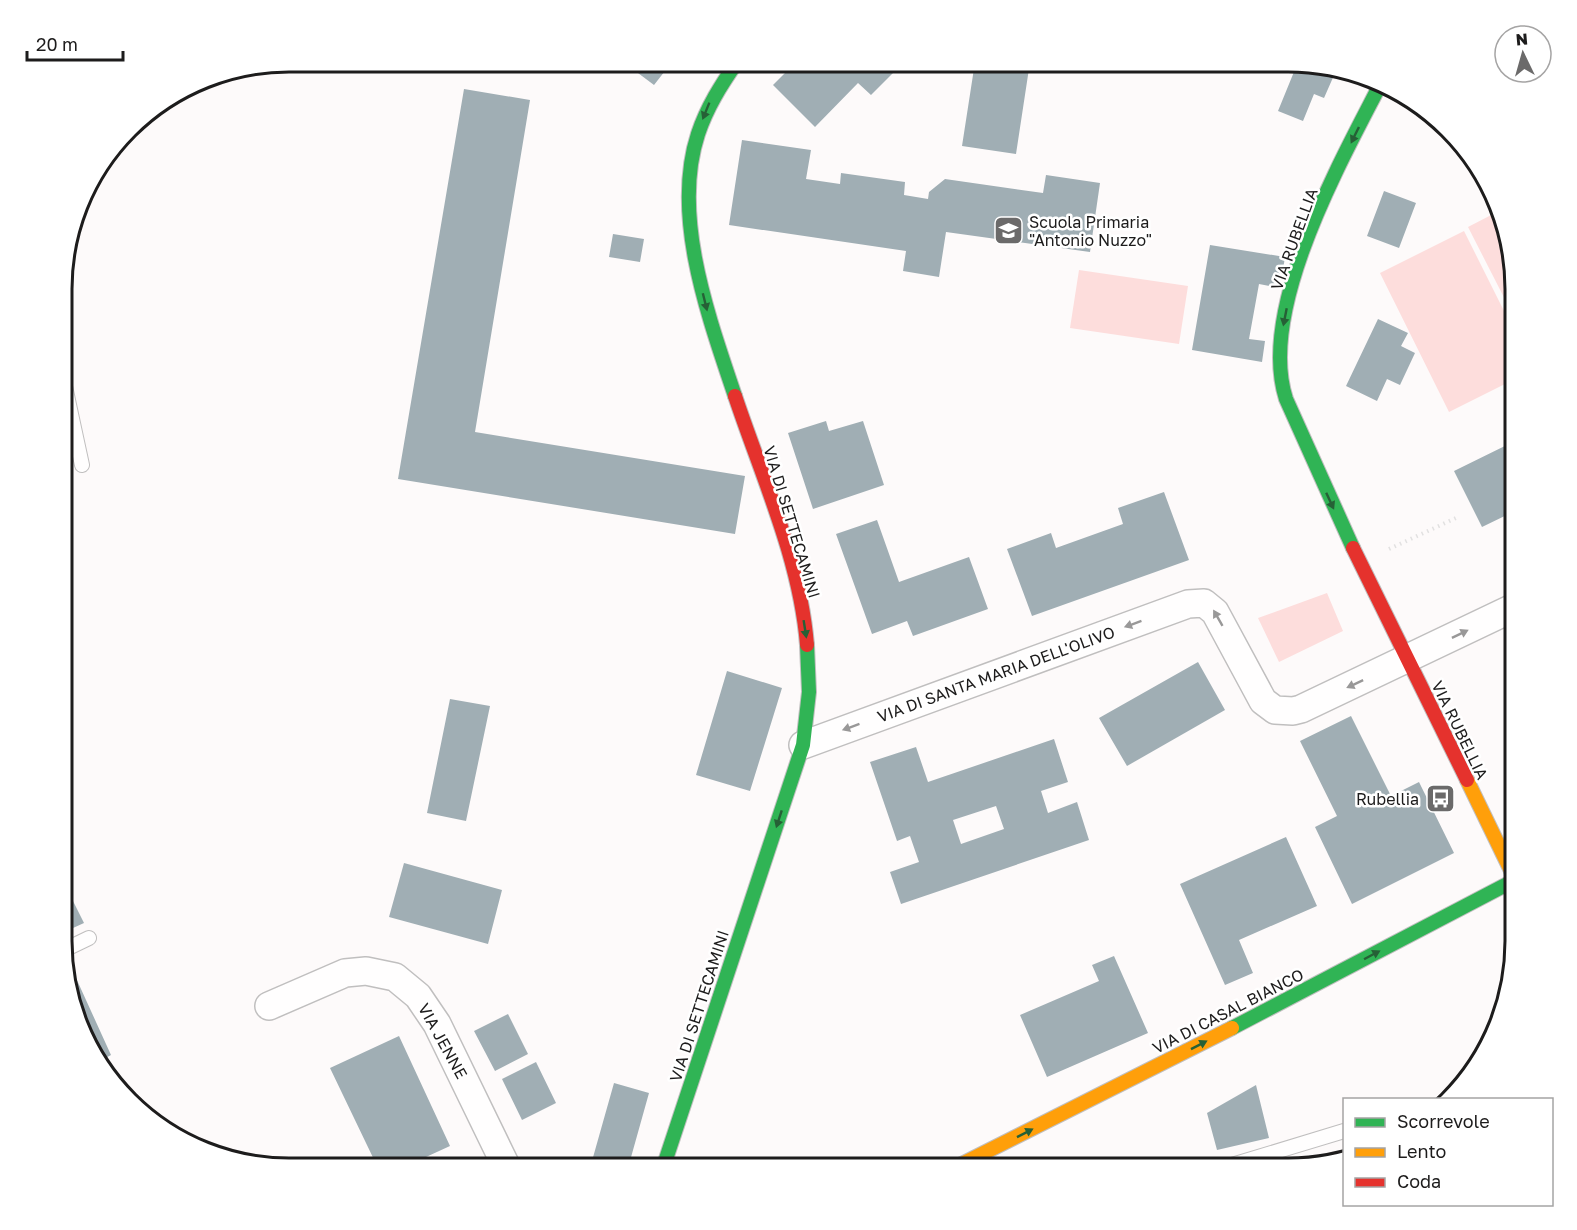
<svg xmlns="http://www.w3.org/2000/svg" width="1577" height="1230" font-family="'Golos Text',sans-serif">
	<rect width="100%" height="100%" fill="#fdfafa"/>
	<path fill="#fddddc" d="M1497 212 1515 289V319L1468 227Z
		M1464 231 1515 333V379L1449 412 1380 273Z
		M1079 270 1188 286 1179 344 1070 328Z
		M1327 593 1343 631 1279 662 1258 618Z"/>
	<path fill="#a0aeb4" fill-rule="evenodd" d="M628 62H672L654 85 626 64Z
		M796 62H904L871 95 858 83 815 127 773 85Z
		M975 62H1030L1016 154 962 146Z
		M1298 62 1315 65 1335 73 1324 98 1314 94 1303 121 1278 111Z
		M464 89 530 100 475 432 745 476 735 534 398 479Z
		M742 140 811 150 806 179 840 184 841 173 905 182 904 195 928 199 929 192 945 179 1043 193 1046 175 1100 183 1090 252 946 232 939 277 903 271 906 251 729 225Z
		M1384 191 1416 203 1399 248 1367 236Z
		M613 234 644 239 640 262 609 257Z
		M1210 245 1285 257 1280 288 1259 284 1249 339 1265 341 1262 362 1192 350Z
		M1378 319 1408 333 1401 346 1415 353 1400 385 1387 379 1377 401 1346 386Z
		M826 421 829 431 863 421 884 485 813 509 788 433Z
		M1515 441V511L1482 527 1454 471Z
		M1164 492 1189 560 1032 616 1007 549 1051 533 1056 548 1123 524 1118 508Z
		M877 520 899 582 969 557 988 609 913 636 907 621 872 634 836 534Z
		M1198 662 1225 710 1127 766 1099 718Z
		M727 671 782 688 750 791 696 775Z
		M450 699 490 706 466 821 427 813Z
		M1351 716 1391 796 1419 782 1454 853 1352 904 1315 827 1337 816 1300 741Z
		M1054 739 1068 782 1041 791 1048 813 1077 802 1089 840 901 904 890 872 919 862 910 836 897 841 870 762 916 747 928 782ZM996 806 1004 829 961 844 953 820Z
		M1286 837 1317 906 1239 940 1253 973 1225 985 1180 884Z
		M404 863 502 890 488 944 389 917Z
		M62 879 84 923 62 933Z
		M1114 956 1148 1033 1047 1077 1020 1015 1099 981 1092 965Z
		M71 967 111 1055 100 1061 85 1042 66 970Z
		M508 1014 528 1054 495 1071 474 1031Z
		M399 1036 450 1146 402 1168H378L330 1068Z
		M536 1062 556 1103 522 1120 502 1079Z
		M614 1083 649 1093 628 1168H590Z
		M1256 1085 1269 1138 1217 1150 1207 1113Z"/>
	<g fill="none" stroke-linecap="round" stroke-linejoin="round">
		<defs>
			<path id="lane" d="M63 377 82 465
				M62 951 89 938
				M1222 1168 1344 1131"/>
			<path id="street" d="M803 745 1188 604 1204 603 1215 612 1263 701 1275 710 1293 711 1301 709 1515 607
				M269 1006 345 973 366 971 395 977 418 996 437 1024 507 1168"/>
			<path id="fast" d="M735 396C709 318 671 216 698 134 707 107 721 85 737 62
				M1353 548 1286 399C1257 310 1340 163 1381 83
				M1232 1028 1515 880
				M663 1168 803 745 809 692 807 645"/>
			<path id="slow" d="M1467 780 1515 879
				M954 1168 1232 1028"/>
			<path id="jam" d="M735 396C762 477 800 559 807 645
				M1353 548 1467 780"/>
		</defs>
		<use href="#lane" stroke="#c0bfbf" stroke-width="16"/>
		<use href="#street" stroke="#c0bfbf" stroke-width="30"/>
		<use href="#fast" stroke="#c0bfbf" stroke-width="16"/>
		<use href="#slow" stroke="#c0bfbf" stroke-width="16"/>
		<use href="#jam" stroke="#c0bfbf" stroke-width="16"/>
		<path stroke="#e2e1e1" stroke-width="4" stroke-dasharray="1.5 4.5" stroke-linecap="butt" d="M1389 549 1456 518"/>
		<use href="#lane" stroke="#fffefe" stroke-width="14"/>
		<use href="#street" stroke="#fffefe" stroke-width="27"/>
		<use href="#fast" stroke="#30b455" stroke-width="14"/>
		<use href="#slow" stroke="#ff9f0a" stroke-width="14"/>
		<use href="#jam" stroke="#e5322d" stroke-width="14"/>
	</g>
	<defs><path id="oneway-solid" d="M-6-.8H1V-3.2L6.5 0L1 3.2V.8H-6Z" transform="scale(1.5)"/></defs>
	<g fill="#266036">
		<use href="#oneway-solid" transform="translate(706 111) rotate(112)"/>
		<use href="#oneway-solid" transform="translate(1355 135) rotate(116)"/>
		<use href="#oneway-solid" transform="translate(705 302) rotate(76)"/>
		<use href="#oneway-solid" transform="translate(1285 317) rotate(101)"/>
		<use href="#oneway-solid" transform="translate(1330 501) rotate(65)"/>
		<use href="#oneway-solid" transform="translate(805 629) rotate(81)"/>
		<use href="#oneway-solid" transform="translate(779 819) rotate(108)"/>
		<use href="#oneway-solid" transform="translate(1372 955) rotate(-28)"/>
		<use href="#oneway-solid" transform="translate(1199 1045) rotate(-27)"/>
		<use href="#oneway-solid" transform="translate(1025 1133) rotate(-27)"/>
	</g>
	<g fill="#999898">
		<use href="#oneway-solid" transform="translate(1218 618) rotate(-120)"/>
		<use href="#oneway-solid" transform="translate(1133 624) rotate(160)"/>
		<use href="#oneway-solid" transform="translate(1460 634) rotate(-26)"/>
		<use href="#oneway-solid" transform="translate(1355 684) rotate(155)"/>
		<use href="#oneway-solid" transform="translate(851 727) rotate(160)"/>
	</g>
	<defs>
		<symbol id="school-square" viewBox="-11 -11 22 22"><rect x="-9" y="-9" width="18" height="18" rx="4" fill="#6b6a6a" stroke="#fff"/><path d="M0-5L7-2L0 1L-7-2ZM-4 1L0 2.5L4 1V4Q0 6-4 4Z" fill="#fff"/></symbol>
		<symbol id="bus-square" viewBox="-11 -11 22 22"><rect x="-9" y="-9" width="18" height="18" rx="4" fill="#6b6a6a" stroke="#fff"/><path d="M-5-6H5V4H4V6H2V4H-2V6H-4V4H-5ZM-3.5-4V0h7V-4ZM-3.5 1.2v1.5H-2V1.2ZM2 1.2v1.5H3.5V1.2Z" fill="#fff"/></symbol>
	</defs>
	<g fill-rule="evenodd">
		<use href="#school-square" x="992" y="214" width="33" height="33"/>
		<use href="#bus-square" x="1424" y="782" width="33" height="33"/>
	</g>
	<g text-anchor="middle" stroke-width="5" stroke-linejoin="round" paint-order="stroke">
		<g font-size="16" fill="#1d1c1c" stroke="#fff" text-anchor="start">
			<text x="1029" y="228">Scuola Primaria<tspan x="1029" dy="18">"Antonio Nuzzo"</tspan></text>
			<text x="1419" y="805" text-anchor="end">Rubellia</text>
		</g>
		<g font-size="16" fill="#1d1c1c" stroke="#fff">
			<text transform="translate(1294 239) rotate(-70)" y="6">VIA RUBELLIA</text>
			<text transform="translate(792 522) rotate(73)" y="6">VIA DI SETTECAMINI</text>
			<text transform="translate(996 674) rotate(-20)" y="6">VIA DI SANTA MARIA DELL'OLIVO</text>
			<text transform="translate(1460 730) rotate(64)" y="6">VIA RUBELLIA</text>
			<text transform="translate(699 1006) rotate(-72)" y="6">VIA DI SETTECAMINI</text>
			<text transform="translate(1228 1011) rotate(-27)" y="6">VIA DI CASAL BIANCO</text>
			<text transform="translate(443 1041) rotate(61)" y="6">VIA JENNE</text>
		</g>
	</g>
	<path d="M0 0H1577V1230H0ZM289 72H1288A217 217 0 0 1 1505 289V941A217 217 0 0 1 1288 1158H289A217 217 0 0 1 72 941V289A217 217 0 0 1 289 72Z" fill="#fff" fill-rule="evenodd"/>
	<path fill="none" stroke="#1d1c1c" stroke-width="3" d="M289 72H1288A217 217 0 0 1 1505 289V941A217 217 0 0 1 1288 1158H289A217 217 0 0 1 72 941V289A217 217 0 0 1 289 72Z"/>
	<rect x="1343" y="1098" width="210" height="108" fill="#ffffff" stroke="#a5a4a4" stroke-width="1.5"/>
	<rect x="1355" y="1118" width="30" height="9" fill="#30b455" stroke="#a5a4a4" stroke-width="1.5"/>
	<text x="1397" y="1128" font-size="18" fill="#1d1c1c">Scorrevole</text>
	<rect x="1355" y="1148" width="30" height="9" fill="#ff9f0a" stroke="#a5a4a4" stroke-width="1.5"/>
	<text x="1397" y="1158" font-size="18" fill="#1d1c1c">Lento</text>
	<rect x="1355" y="1178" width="30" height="9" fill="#e5322d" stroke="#a5a4a4" stroke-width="1.5"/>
	<text x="1397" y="1188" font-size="18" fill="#1d1c1c">Coda</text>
	<g transform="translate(1523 54) rotate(355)"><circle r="28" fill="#ffffff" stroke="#a5a4a4" stroke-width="1.5"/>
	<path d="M0-4.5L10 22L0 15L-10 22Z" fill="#6b6a6a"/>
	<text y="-9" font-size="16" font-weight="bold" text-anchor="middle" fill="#1d1c1c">N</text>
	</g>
	<path d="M27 51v9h96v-9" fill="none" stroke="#1d1c1c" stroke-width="3"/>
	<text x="36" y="51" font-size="18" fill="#1d1c1c" stroke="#ffffff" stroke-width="4.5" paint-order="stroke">20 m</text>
</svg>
